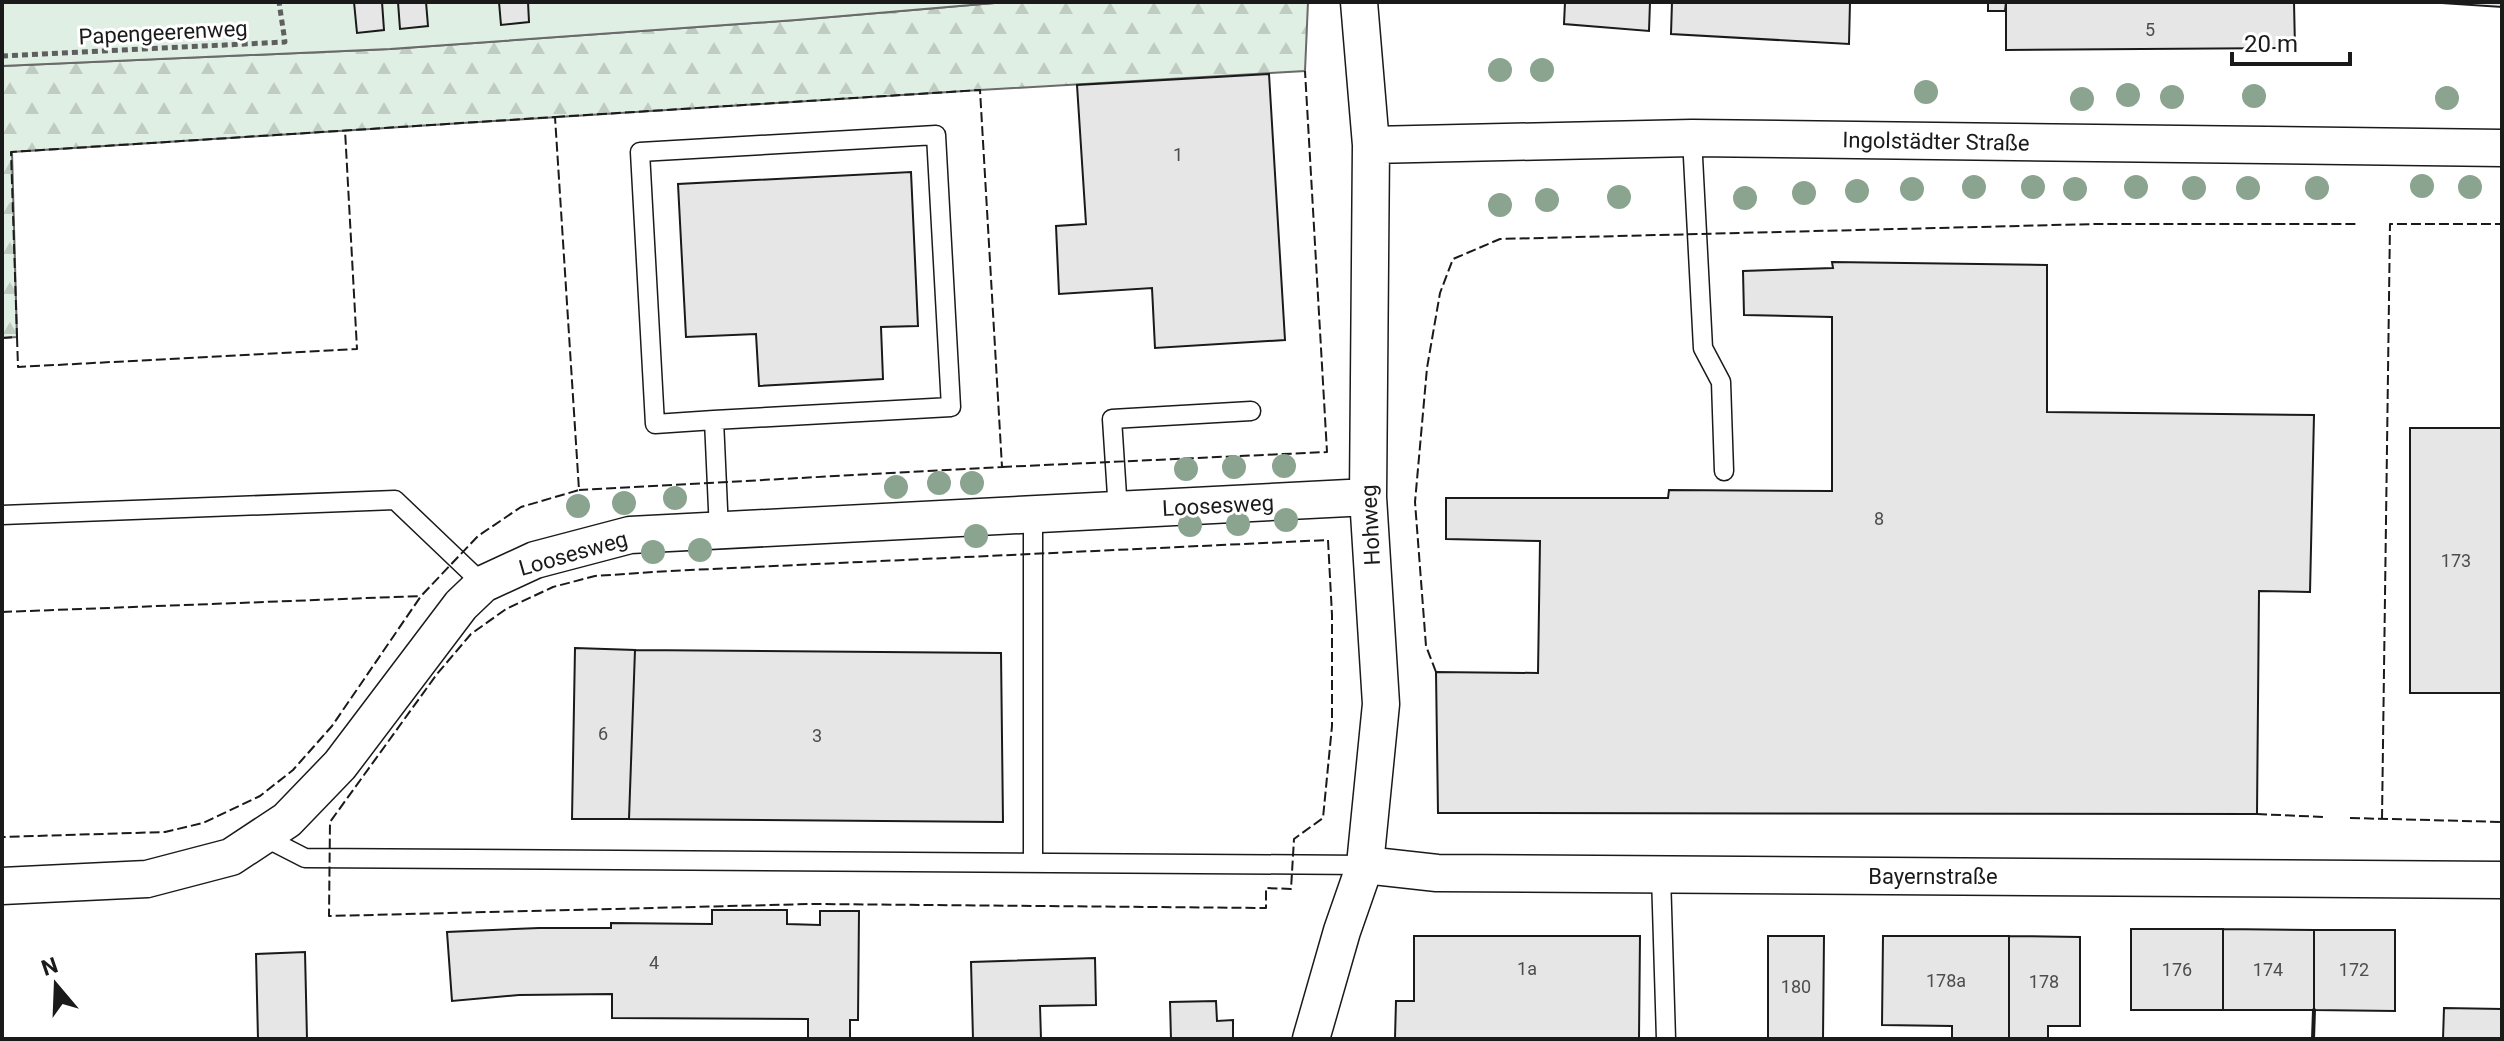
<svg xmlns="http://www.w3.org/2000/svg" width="2504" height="1041" font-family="Roboto,sans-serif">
	<defs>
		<pattern id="forest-firs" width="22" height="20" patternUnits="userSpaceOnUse" patternTransform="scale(2)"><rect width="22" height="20" fill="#e0efe3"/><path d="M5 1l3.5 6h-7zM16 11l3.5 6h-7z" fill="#c0ccc2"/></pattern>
	</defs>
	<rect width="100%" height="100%" fill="#fff"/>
	<path fill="url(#forest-firs)" stroke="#6a6a6a" stroke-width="2" d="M1006 2H1308L1305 71 980 90 12 152 17 337 2 338V66L390 49 796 20Z"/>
	<path fill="#e0efe3" stroke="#6a6a6a" stroke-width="2" d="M2 2H1006L796 20 390 49 2 66Z"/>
	<path fill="#e6e6e6" stroke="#1a1a1a" stroke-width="2" d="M354 2H382L384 30 357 33Z
		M398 2H426L428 26 400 29Z
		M499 2H528L529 22 501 25Z
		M1565 2H1650L1649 31 1564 24Z
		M1672 2H1850L1849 44 1671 34Z
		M1988 2H2006L2005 11H1988Z
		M2006 2H2294L2295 48 2006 50Z
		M2426 2H2502V7Z
		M1269 74 1285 340 1155 348 1152 288 1059 294 1056 226 1086 224 1077 85Z
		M911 172 918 326 881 327 883 379 759 386 756 334 686 337 678 184Z
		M1832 262 2047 265V412L2314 415 2310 592 2259 591 2257 814 1438 813 1436 672 1538 673 1540 541 1446 539V498H1668L1669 490 1832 491V317L1744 315 1743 271 1833 268Z
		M2410 428H2502V693H2410Z
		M575 648 635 650 629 819H572Z
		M635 650 1001 653 1003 822 629 819Z
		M712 910H787V924L820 925V911H859L858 1020H850V1038H808V1019L612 1018V994L519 995 452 1001 447 932 539 928H611V923L712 924Z
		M2131 929H2223V1010H2131Z
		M2223 929 2314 930V1010H2223Z
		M2314 930H2395V1011L2314 1010Z
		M1414 936H1640L1639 1038H1395L1396 1001H1414Z
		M1768 936H1824L1823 1039H1768Z
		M1883 936H2009V1039H1952V1026L1882 1025Z
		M2009 936 2080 937V1026H2048V1039H2009Z
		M305 952 307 1039H258L256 954Z
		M1095 958 1096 1005 1040 1006 1041 1039H973L971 962Z
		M1216 1001 1217 1021 1233 1020V1039H1171L1170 1002Z
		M2444 1008 2502 1009V1039H2443Z"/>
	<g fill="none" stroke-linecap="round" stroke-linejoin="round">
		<defs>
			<path id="lane" d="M1692 138 1703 348 1721 382 1724 471
				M714 420 951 407 936 135 640 152 655 424 714 420 719 531
				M1118 511 1112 419 1251 411
				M2 515 395 500 483 584
				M262 836 305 858 1365 865
				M1033 863V515
				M1661 875 1666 1039"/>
			<path id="street" d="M1371 145 1692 138 2502 148
				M1365 865 1437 873 2502 880
				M2 886 147 879 231 857 287 820 340 765 461 605 483 584 535 560 630 535 1368 497
				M1311 1039 1342 931 1365 865 1381 704 1368 497 1371 145 1359 2"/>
		</defs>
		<use href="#lane" stroke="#1a1a1a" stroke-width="21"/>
		<use href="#street" stroke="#1a1a1a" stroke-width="39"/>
		<path stroke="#5f5f5f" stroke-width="5" stroke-dasharray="6 4" stroke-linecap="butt" d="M2 56 285 42 279 2"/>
		<use href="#lane" stroke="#fff" stroke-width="18"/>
		<use href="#street" stroke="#fff" stroke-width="36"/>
		<path stroke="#1a1a1a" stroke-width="2" stroke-dasharray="10 4" stroke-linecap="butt" d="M555 117 980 90 1002 467 579 490
			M17 337 18 367 357 349 345 130
			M2 338 17 337 11 152 555 117 579 490 521 507 478 536 421 596 332 726 293 770 260 796 203 823 165 832 2 837
			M1002 467 1327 452 1305 71
			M1328 540 1332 615V726L1323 818 1294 839 1291 889 1266 888V908L812 904 329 916 330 822 437 674 471 634 506 609 553 587 595 576 669 571Z
			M2 612 421 596
			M1436 672 1426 646 1415 502 1427 368 1440 293 1453 259 1500 239 2096 224H2357
			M2257 814 2324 817
			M2350 818 2502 822
			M2382 819 2390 224H2502"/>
		<path stroke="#1a1a1a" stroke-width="4" d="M2313 1039 2314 1010"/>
	</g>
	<g fill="#8aa48f">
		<circle cx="1500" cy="70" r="12"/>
		<circle cx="1542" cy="70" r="12"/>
		<circle cx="1926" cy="92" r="12"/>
		<circle cx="2128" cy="95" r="12"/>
		<circle cx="2254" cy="96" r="12"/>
		<circle cx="2172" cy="97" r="12"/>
		<circle cx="2447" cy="98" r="12"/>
		<circle cx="2082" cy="99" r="12"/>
		<circle cx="2422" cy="186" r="12"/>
		<circle cx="1974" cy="187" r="12"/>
		<circle cx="2033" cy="187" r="12"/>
		<circle cx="2136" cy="187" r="12"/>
		<circle cx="2470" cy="187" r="12"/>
		<circle cx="2194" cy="188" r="12"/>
		<circle cx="2248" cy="188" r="12"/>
		<circle cx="2317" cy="188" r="12"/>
		<circle cx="1912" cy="189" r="12"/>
		<circle cx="2075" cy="189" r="12"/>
		<circle cx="1857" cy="191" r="12"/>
		<circle cx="1804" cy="193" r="12"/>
		<circle cx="1619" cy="197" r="12"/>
		<circle cx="1745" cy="198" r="12"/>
		<circle cx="1547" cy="200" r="12"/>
		<circle cx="1500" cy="205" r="12"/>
		<circle cx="1284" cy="466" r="12"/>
		<circle cx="1234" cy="467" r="12"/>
		<circle cx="1186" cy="469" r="12"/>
		<circle cx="939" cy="483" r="12"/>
		<circle cx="972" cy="483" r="12"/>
		<circle cx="896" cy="487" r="12"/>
		<circle cx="675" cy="498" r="12"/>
		<circle cx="624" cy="503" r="12"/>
		<circle cx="578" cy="506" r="12"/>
		<circle cx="1286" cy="520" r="12"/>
		<circle cx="1238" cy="524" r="12"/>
		<circle cx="1190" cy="525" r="12"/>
		<circle cx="976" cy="536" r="12"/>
		<circle cx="700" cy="550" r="12"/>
		<circle cx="653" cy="552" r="12"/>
	</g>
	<g text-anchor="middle" stroke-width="6" stroke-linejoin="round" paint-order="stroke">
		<g font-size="18" fill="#4d4d4d">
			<text x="2150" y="36">5</text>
			<text x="1178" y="161">1</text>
			<text x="1879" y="525">8</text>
			<text x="2456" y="567">173</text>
			<text x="603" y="740">6</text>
			<text x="817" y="742">3</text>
			<text x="654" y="969">4</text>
			<text x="1527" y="975">1a</text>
			<text x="2177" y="976">176</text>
			<text x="2268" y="976">174</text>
			<text x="2354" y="976">172</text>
			<text x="1946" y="987">178a</text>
			<text x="2044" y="988">178</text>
			<text x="1796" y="993">180</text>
		</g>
		<g font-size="22" fill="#1a1a1a" stroke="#fff">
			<text transform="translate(163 32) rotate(-3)" y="8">Papengeerenweg</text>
			<text transform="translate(1936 141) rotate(1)" y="8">Ingolstädter Straße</text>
			<text transform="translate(1218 505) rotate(-3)" y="8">Loosesweg</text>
			<text transform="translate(1370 525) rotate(-93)" y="8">Hohweg</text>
			<text transform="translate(573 553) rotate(-16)" y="8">Loosesweg</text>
			<text x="1933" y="884">Bayernstraße</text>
		</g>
	</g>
	<rect width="2504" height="1041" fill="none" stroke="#1a1a1a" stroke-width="8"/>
	<g transform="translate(56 985) rotate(341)" stroke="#ffffff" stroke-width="6" paint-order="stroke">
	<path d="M0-6L14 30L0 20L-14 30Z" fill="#1a1a1a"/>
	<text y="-12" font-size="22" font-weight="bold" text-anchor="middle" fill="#1a1a1a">N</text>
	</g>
	<path d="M2232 52v12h118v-12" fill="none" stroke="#1a1a1a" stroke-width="4"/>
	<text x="2244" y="52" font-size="24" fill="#1a1a1a" stroke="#ffffff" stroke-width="6" paint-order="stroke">20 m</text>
</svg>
